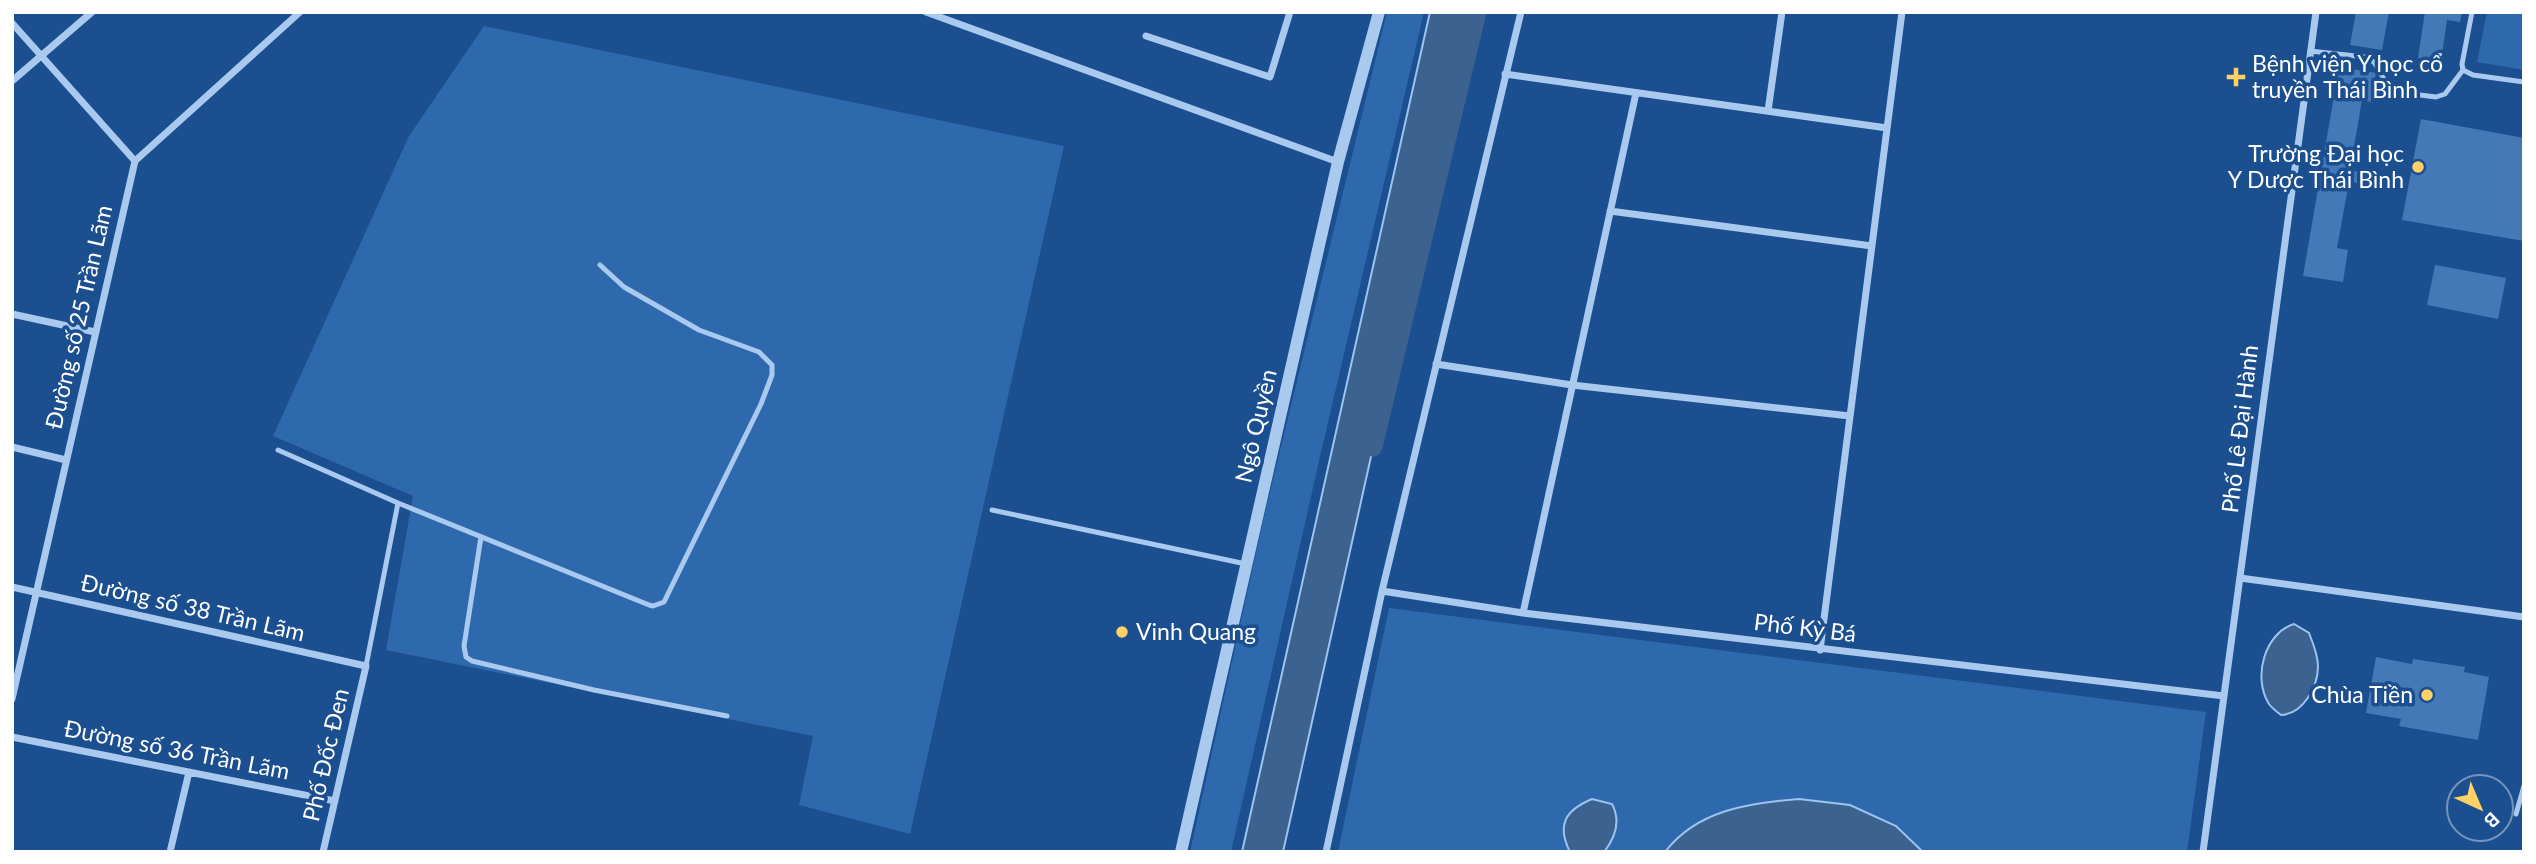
<svg xmlns="http://www.w3.org/2000/svg" width="2536" height="864" font-family="Lato,sans-serif">
	<rect width="100%" height="100%" fill="#1b4f8f"/>
	<path fill="#2e69ad" d="M1387 12H1424L1319 461 1231 852H1190L1265 512Z
		M2487 12H2524V70L2477 62Z
		M484 26 1064 146 910 834 799 805 813 736 386 650 413 496 273 436 409 136Z
		M1389 608 2206 712 2187 852H1338Z"/>
	<path fill="#3c6290" stroke="#9cc4f0" stroke-width="2" d="M1430 12H1470L1283 852H1242Z
		M2294 624 2309 633C2313 643 2318 655 2318 666 2318 687 2303 714 2281 715 2277 712 2272 708 2269 704 2252 677 2265 633 2294 624Z
		M1592 799 1612 804C1621 821 1615 838 1604 852H1570C1556 824 1566 810 1592 799Z
		M1799 799 1850 805 1896 826 1923 852H1665C1697 810 1749 803 1799 799Z"/>
	<g fill="none" stroke-linecap="round" stroke-linejoin="round">
		<path stroke="#3c6290" stroke-width="19" d="M1373 447 1477 12"/>
	</g>
	<path fill="#4478b7" d="M2356 12H2389L2382 50 2350 45Z
		M2425 12H2462L2460 22 2447 20 2441 61 2418 58Z
		M2339 67 2376 73 2371 102 2362 100 2350 170 2359 172 2357 183 2349 182 2337 248 2348 250 2343 282 2303 276Z
		M2421 119 2524 138V241L2402 220Z
		M2435 265 2506 278 2498 319 2427 305Z
		M2376 657 2412 664 2413 659 2465 667 2464 672 2489 677 2478 740 2399 726 2401 719 2366 713Z"/>
	<g fill="none" stroke-linecap="round" stroke-linejoin="round">
		<path stroke="#a9c9ee" stroke-width="5" d="M2472 12 2462 64 2463 70 2473 75 2524 82
			M2310 51 2365 57 2374 62 2389 88 2396 92 2436 97 2445 94 2463 70
			M278 450 398 503 366 666
			M398 503 649 605 653 606 664 602 761 404 772 375V365L759 352 699 330 624 287 600 265
			M992 510 1246 564
			M481 537 464 646 466 657 472 661 594 690 727 716
			M2516 814 2524 786"/>
		<path stroke="#a9c9ee" stroke-width="7" d="M926 12 1338 162
			M12 23 135 161
			M1146 36 1270 77 1290 12
			M1505 74 1887 128
			M12 81 92 12
			M1768 111 1782 12
			M1610 211 1872 246
			M12 314 95 332
			M1436 364 1572 385 1850 416
			M12 447 66 460
			M2240 578 2524 617
			M12 587 366 666 323 852
			M1382 591 1523 613 2224 696
			M1523 613 1636 93
			M1820 650 1902 12
			M12 699 135 161 300 12
			M12 737 335 801
			M170 852 189 772
			M1326 852 1382 591 1521 12
			M2203 852 2316 12"/>
		<path stroke="#a9c9ee" stroke-width="12" d="M1181 852 1338 162 1379 12"/>
	</g>
	<g fill="#ffd166" stroke="#1b4f8f" stroke-width="2.5">
		<path d="M2232.5 66.5h7v7h7v7h-7v7h-7v-7h-7v-7h7z"/>
		<circle cx="2418" cy="167" r="7"/>
		<circle cx="1122" cy="632" r="7"/>
		<circle cx="2427" cy="695" r="7"/>
	</g>
	<g text-anchor="middle" stroke-width="7" stroke-linejoin="round" paint-order="stroke">
		<g font-size="23" fill="#fff" stroke="#1b4f8f" text-anchor="start">
			<text x="2252" y="72">Bệnh viện Y học cổ<tspan x="2252" dy="26">truyền Thái Bình</tspan></text>
			<text x="2404" y="162" text-anchor="end">Trường Đại học<tspan x="2404" dy="26">Y Dược Thái Bình</tspan></text>
			<text x="1136" y="640">Vinh Quang</text>
			<text x="2413" y="703" text-anchor="end">Chùa Tiền</text>
		</g>
		<g font-size="23" fill="#fff" stroke="#1b4f8f">
			<text transform="translate(79 317) rotate(-77)" y="8">Đường số 25 Trần Lãm</text>
			<text transform="translate(1256 426) rotate(-77)" y="8">Ngô Quyền</text>
			<text transform="translate(2240 429) rotate(-83)" y="8">Phố Lê Đại Hành</text>
			<text transform="translate(193 608) rotate(13)" y="8">Đường số 38 Trần Lãm</text>
			<text transform="translate(1805 628) rotate(7)" y="8">Phố Kỳ Bá</text>
			<text transform="translate(177 750) rotate(11)" y="8">Đường số 36 Trần Lãm</text>
			<text transform="translate(326 755) rotate(-77)" y="8">Phố Đốc Đen</text>
		</g>
	</g>
	<rect width="2536" height="864" fill="none" stroke="#ffffff" stroke-width="28"/>
	<g transform="translate(2480 808) rotate(136)"><circle r="33" fill="#1b4f8f" stroke="#7695bc" stroke-width="2"/>
	<path d="M0-5L12 26L0 18L-12 26Z" fill="#ffd166"/>
	<text y="-10" font-size="19" font-weight="bold" text-anchor="middle" fill="#ffffff">B</text>
	</g>
</svg>
